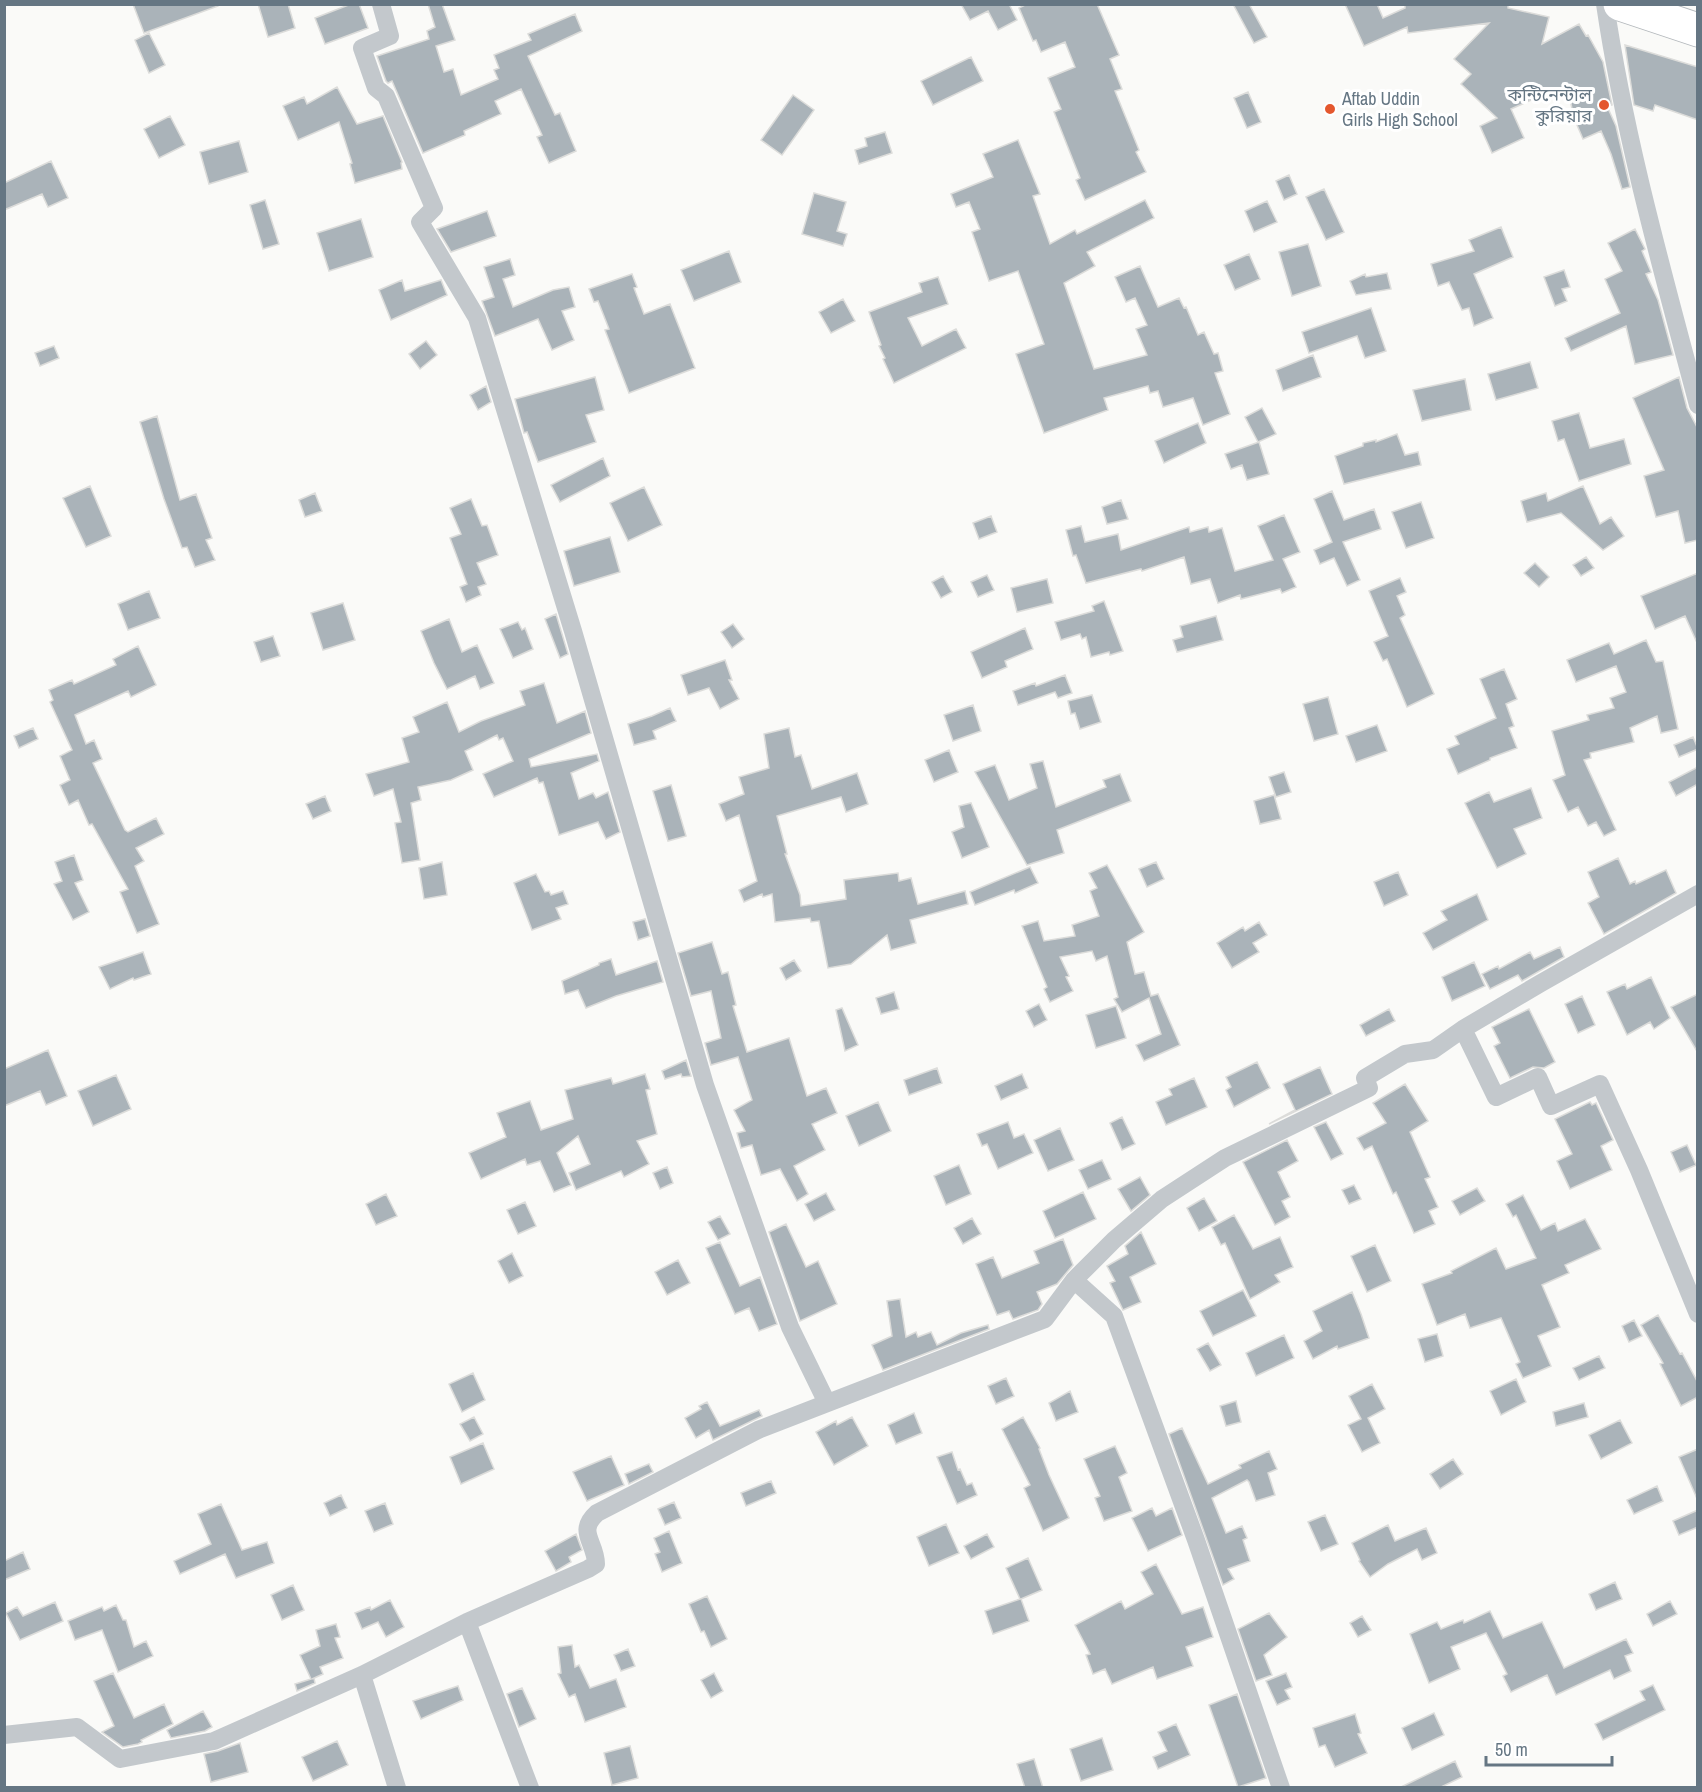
<svg xmlns="http://www.w3.org/2000/svg" width="1702" height="1792" font-family="'Archivo Narrow','Noto Sans Bengali',sans-serif">
	<rect width="100%" height="100%" fill="#fafaf8"/>
	<path fill="#aab3b9" stroke="#dcdcda" stroke-width="1.5" d="M133 4H218V6L144 33Z
		M258 4H288L295 28 268 37Z
		M351 4H359L368 28 325 44 315 18Z
		M428 4H442L455 40 436 46 444 72 453 69 461 95 498 79 494 70 499 68 494 55 531 40 528 34 575 14 582 31 528 56 555 115 560 113 576 151 549 163 537 137 542 135 521 89 495 101 501 114 464 131 465 135 423 153 392 81 388 83 386 81 377 56 429 39 427 31 435 27Z
		M961 4H1009L1017 20 998 30 988 11 970 20Z
		M1027 4H1097L1119 55 1110 59 1122 89 1115 91 1139 150 1136 152 1146 172 1085 200 1076 180 1080 178 1054 112 1061 109 1048 78 1075 67 1065 42 1041 52 1036 40 1033 41 1019 8Z
		M1233 4H1249L1267 37 1254 43Z
		M1345 4H1377L1383 18 1405 8V4H1508V8L1549 17 1542 44 1579 24 1586 36 1588 35 1603 62 1612 105 1607 106 1616 126 1630 187 1622 189 1611 154 1601 131 1583 139 1574 118 1568 90 1557 96 1554 90 1511 109 1524 138 1492 153 1480 126 1497 118 1461 84 1471 74 1454 59 1489 23 1408 33 1407 27 1364 46Z
		M149 33 165 65 149 73 135 40Z
		M1625 45 1698 67V120L1655 105 1653 111 1634 105Z
		M971 57 983 81 933 105 921 81Z
		M337 87 357 124 383 116 402 162 401 163 402 169 355 183 350 164 352 163 339 122 298 140 283 106 304 97 307 104Z
		M1248 92 1261 122 1247 128 1234 98Z
		M793 95 814 110 782 155 761 140Z
		M170 116 185 145 159 158 144 129Z
		M885 132 892 153 859 164 855 150 867 146 865 138Z
		M1018 140 1040 194 1033 196 1050 244 1075 230 1077 234 1145 200 1154 218 1087 252 1095 266 1064 283 1094 369 1147 355 1136 329 1147 325 1135 298 1126 302 1115 277 1140 266 1158 307 1179 298 1184 308 1186 307 1198 335 1204 332 1214 354 1218 353 1223 371 1215 373 1230 414 1203 425 1193 398 1163 407 1158 391 1150 393 1148 386 1104 398 1108 410 1044 433 1016 354 1044 344 1018 271 989 281 972 232 980 229 969 202 956 207 951 194 993 177 983 154Z
		M239 141 248 172 209 184 200 152Z
		M51 161 68 198 48 207 42 194 4 210V183Z
		M1289 175 1297 194 1284 200 1276 181Z
		M1324 189 1344 232 1326 240 1306 197Z
		M814 193 846 202 837 231 847 234 843 246 802 234Z
		M265 200 279 244 263 249 250 205Z
		M1267 201 1277 222 1254 232 1245 211Z
		M487 211 496 236 451 252 437 229Z
		M361 219 373 257 329 271 317 233Z
		M1501 227 1513 257 1474 274 1493 318 1474 326 1469 308 1462 310 1449 282 1438 286 1431 264 1474 251 1469 240Z
		M1635 229 1645 249 1642 251 1651 272 1646 274 1658 300 1673 355 1635 364 1626 326 1571 351 1565 338 1620 313 1605 279 1622 271 1608 243Z
		M1308 244 1321 286 1292 296 1279 252Z
		M729 251 741 282 694 301 681 270Z
		M1249 254 1260 279 1235 290 1224 265Z
		M510 259 515 275 503 279 513 307 553 290 569 287 575 307 562 311 574 340 552 350 538 319 495 336 482 301 494 297 484 267Z
		M1564 270 1570 287 1562 289 1567 301 1555 306 1544 277Z
		M1387 273 1391 289 1356 295 1350 281 1365 274 1366 277Z
		M632 274 637 287 634 288 644 314 670 304 695 368 629 393 605 330 609 329 598 301 594 302 589 289Z
		M938 277 948 304 908 318 922 346 956 329 966 348 894 383 883 359 885 358 879 346 881 345 869 312 922 292 919 283Z
		M402 280 405 291 441 280 447 295 391 320 379 290Z
		M843 299 855 321 831 333 819 312Z
		M1371 308 1386 351 1365 358 1357 336 1309 353 1302 332Z
		M426 341 437 355 420 369 409 354Z
		M54 346 59 358 40 366 35 353Z
		M1313 355 1321 377 1283 391 1276 370Z
		M1530 362 1538 388 1496 400 1488 374Z
		M595 377 604 410 586 415 596 442 538 462 527 432 524 433 515 399Z
		M1679 377 1687 408 1698 429V540L1685 543 1678 511 1656 517 1644 476 1664 470 1633 398Z
		M1465 379 1471 410 1422 421 1413 390Z
		M486 386 491 402 478 410 470 395Z
		M1262 408 1276 434 1258 442 1245 417Z
		M1579 413 1590 448 1624 439 1631 464 1579 481 1564 439 1558 441 1552 421Z
		M157 416 180 500 196 494 212 538 206 540 215 560 195 567 187 547 182 548 164 499 140 422Z
		M1198 423 1206 443 1164 463 1155 441Z
		M1397 434 1405 455 1418 452 1421 465 1344 484 1335 456 1363 446V443L1376 440V442Z
		M1259 442 1269 474 1247 480 1242 465 1231 469 1225 454Z
		M603 458 610 476 560 502 551 485Z
		M90 486 111 536 86 547 63 498Z
		M1583 486 1600 524 1611 517 1624 536 1603 550 1561 513 1527 522 1521 501 1546 493 1548 501Z
		M644 487 662 525 628 541 610 503Z
		M1332 491 1344 520 1374 509 1381 529 1343 542 1360 580 1347 586 1334 558 1320 564 1314 550 1332 542 1314 499Z
		M315 493 322 511 305 517 299 500Z
		M471 499 482 526 487 525 498 555 477 563 486 584 478 587 481 595 466 602 460 587 467 584 450 538 461 534 450 508Z
		M1121 500 1128 519 1107 524 1102 507Z
		M1421 502 1434 538 1406 548 1392 512Z
		M1284 515 1300 552 1283 559 1296 587 1282 593 1280 589 1241 599 1240 595 1218 603 1210 579 1191 584 1184 557 1142 571 1141 569 1086 583 1076 555 1073 556 1066 530 1081 526 1085 542 1118 534 1121 550 1189 527 1190 532 1208 527 1209 532 1222 528 1235 571 1273 560 1258 526Z
		M991 516 997 532 979 539 973 523Z
		M610 537 620 572 574 586 564 551Z
		M1586 557 1594 568 1581 576 1573 565Z
		M1535 563 1549 577 1539 587 1524 573Z
		M1698 573V645L1685 616 1655 629 1641 596Z
		M987 575 994 590 978 597 971 582Z
		M943 576 952 592 941 598 932 582Z
		M1400 578 1406 592 1397 596 1405 615 1400 618 1434 694 1407 707 1387 659 1383 661 1374 642 1388 636 1369 591Z
		M1047 579 1053 603 1017 612 1011 588Z
		M149 591 160 618 128 630 118 604Z
		M1104 601 1123 651 1110 655 1109 652 1091 657 1086 637 1082 639 1080 634 1061 640 1055 622 1094 611 1092 606Z
		M343 603 355 640 323 650 311 613Z
		M556 614 568 654 560 658 545 619Z
		M1216 616 1223 640 1177 652 1173 640 1183 637 1180 626Z
		M449 619 462 652 477 645 494 683 480 689 475 676 447 689 434 663 421 631Z
		M518 622 522 630 525 628 533 649 513 658 500 629Z
		M733 624 744 639 732 648 721 632Z
		M1025 628 1033 649 1005 661 1007 667 982 678 971 652Z
		M273 636 280 656 261 662 254 642Z
		M1646 640 1656 662 1663 661 1678 729 1661 733 1657 716 1630 728 1634 742 1590 753 1591 758 1584 760 1616 830 1604 836 1596 822 1588 826 1578 807 1568 812 1553 780 1565 775 1552 731 1589 720 1587 715 1614 708 1610 698 1626 692 1616 666 1576 682 1567 660 1609 643 1614 654Z
		M138 646 156 685 131 697 128 691 75 715 86 744 94 740 102 759 93 763 125 830 128 832 156 818 164 834 136 848 144 861 135 866 159 924 137 933 120 892 128 889 92 824 89 825 78 800 69 805 60 785 70 780 60 756 72 750 50 702 53 700 49 690 72 680 74 684 116 665 113 659Z
		M725 660 732 680H729L739 699 720 709 709 688 688 695 681 675Z
		M1504 669 1517 699 1506 704 1514 726 1509 728 1517 748 1490 758V760L1458 774 1447 749 1459 744 1455 736 1496 718 1480 679Z
		M1065 675 1072 693 1058 698 1055 692 1018 705 1013 691 1035 683 1036 686Z
		M544 683 557 723 585 711 591 733 529 759 531 767 597 754 599 761 571 773 579 799 593 793 596 798 608 792 620 832 606 839 598 822 559 835 543 782 539 783 537 778 494 797 483 774 513 761 503 738 499 740 497 735 465 751 473 770 451 780 418 787 421 800 411 803 420 860 402 863 395 823 401 822 393 789 374 796 366 774 409 762 402 738 419 732 413 717 447 702 459 732 481 721 525 705 520 691Z
		M1092 695 1101 722 1080 729 1075 713 1071 714 1068 701Z
		M1328 697 1338 734 1314 741 1303 704Z
		M973 705 981 731 953 741 944 715Z
		M670 708 676 721 653 731 656 739 634 745 628 724 652 716Z
		M1377 725 1387 751 1356 762 1346 736Z
		M33 728 38 739 19 748 14 736Z
		M789 728 795 757 801 755 812 789 857 773 868 804 846 812 841 797 777 816 787 854H785L800 895 801 906 846 899 844 880 898 873 899 881 911 878 918 904 965 891 968 904 910 920 916 943 891 950 887 935 851 964 828 968 819 921 811 922 810 918 775 922 772 894 763 897 762 894 744 902 739 890 757 881 739 815 726 821 719 804 744 794 739 777 769 768 764 734Z
		M1693 737 1698 749 1679 757 1674 745Z
		M949 750 958 772 934 782 925 760Z
		M1043 761 1056 807 1106 787 1103 780 1120 774 1131 801 1057 830 1064 853 1027 865 975 772 995 765 1009 800 1037 788 1030 764Z
		M1698 767V784L1676 796 1669 782Z
		M1284 772 1291 792 1276 797 1269 777Z
		M671 785 686 836 668 841 653 791Z
		M1531 788 1542 818 1514 829 1526 854 1497 868 1465 803 1489 792 1494 802Z
		M1274 795 1281 819 1260 824 1254 801Z
		M325 796 331 811 313 819 306 804Z
		M971 803 989 847 962 858 952 832 964 827 959 806Z
		M74 855 83 880 75 883 89 912 73 920 54 884 62 881 55 862Z
		M1618 858 1630 884 1635 881 1636 884 1666 870 1676 893 1604 934 1588 903 1599 897 1588 872Z
		M442 862 447 895 424 899 419 868Z
		M1156 862 1164 879 1147 887 1139 869Z
		M1107 865 1144 932 1127 942 1135 974 1144 972 1151 996 1158 994 1180 1045 1144 1061 1136 1045 1161 1034 1149 998 1122 1012 1114 999 1118 997 1107 956 1096 961 1092 951 1060 957 1069 976 1066 977 1073 991 1050 1002 1044 989 1047 987 1022 926 1038 921 1044 941 1075 936 1072 925 1099 916 1090 891 1097 888 1089 873Z
		M1030 867 1038 883 1015 893 1014 890 975 905 970 892Z
		M1398 872 1408 895 1384 906 1374 882Z
		M536 874 545 892 549 891 551 895 563 891 568 904 556 908 561 919 532 930 514 883Z
		M1477 894 1488 920 1433 950 1423 933 1447 920 1441 911Z
		M645 919 650 936 638 940 633 922Z
		M1259 922 1267 935 1253 943 1259 952 1232 968 1217 943 1243 927 1245 931Z
		M712 942 722 974 728 972 736 1005 733 1006 747 1052 789 1038 807 1096 826 1088 837 1113 812 1124 825 1150 794 1166 808 1194 797 1201 780 1169 761 1175 752 1145 741 1148 737 1133 745 1131 734 1110 752 1100 738 1057 711 1065 705 1043 721 1038 711 991 691 996 678 953Z
		M1560 947 1564 957 1522 981 1518 975 1490 989 1482 974 1498 966 1499 969 1530 952 1534 959Z
		M143 952 151 974 134 980 133 978 110 989 99 967Z
		M611 959 616 975 657 961 663 982 616 996 586 1008 578 990 565 994 562 981 599 965V963Z
		M794 960 801 971 786 980 780 968Z
		M1474 962 1485 986 1452 1001 1442 977Z
		M1651 977 1670 1018 1654 1029 1650 1022 1627 1035 1607 992 1625 984 1627 989Z
		M894 992 899 1009 881 1014 876 998Z
		M1698 994V1053L1671 1007Z
		M1582 996 1595 1025 1578 1033 1565 1004Z
		M1039 1004 1047 1020 1034 1027 1026 1011Z
		M1116 1006 1126 1038 1096 1048 1086 1015Z
		M842 1008 858 1045 845 1051 836 1010Z
		M1389 1009 1395 1021 1366 1036 1360 1025Z
		M1529 1009 1555 1062 1544 1068 1533 1067 1510 1078 1494 1046 1500 1043 1492 1027Z
		M48 1050 67 1096 46 1105 40 1091 4 1106V1069Z
		M686 1060 691 1076 682 1077 681 1074 665 1079 662 1071Z
		M1257 1062 1270 1088 1234 1107 1226 1090 1231 1087 1226 1077Z
		M1320 1067 1332 1094 1269 1124 1295 1110 1283 1084Z
		M937 1068 942 1083 909 1095 904 1080Z
		M645 1074 650 1089 646 1090 657 1134 637 1141 649 1164 624 1177 621 1171 576 1190 569 1173 590 1164 578 1136 557 1153 571 1185 554 1192 540 1161 527 1165 525 1159 481 1179 469 1153 506 1137 497 1113 530 1101 541 1130 573 1119 565 1090 611 1078 613 1084Z
		M1022 1074 1028 1088 1001 1100 995 1086Z
		M116 1075 131 1109 93 1126 78 1091Z
		M1194 1078 1207 1107 1166 1125 1156 1102 1172 1095 1169 1089Z
		M1405 1084 1428 1121 1410 1132 1430 1177 1425 1179 1438 1207 1429 1211 1435 1224 1414 1233 1396 1192 1393 1194 1372 1146 1364 1150 1357 1138 1386 1123 1373 1103Z
		M878 1102 891 1131 859 1146 846 1116Z
		M1590 1102 1592 1105 1596 1103 1613 1140 1601 1146 1612 1170 1570 1189 1557 1161 1572 1154 1555 1119Z
		M1122 1117 1135 1144 1122 1150 1110 1123Z
		M1008 1122 1014 1138 1024 1134 1033 1153 998 1169 987 1144 982 1146 977 1134Z
		M1326 1122 1343 1154 1331 1160 1314 1127Z
		M1060 1128 1074 1160 1048 1171 1034 1140Z
		M1287 1140 1298 1161 1278 1172 1290 1197 1282 1201 1290 1217 1275 1225 1243 1162Z
		M1687 1145 1696 1165 1680 1172 1671 1152Z
		M1102 1160 1111 1179 1088 1189 1079 1170Z
		M959 1165 971 1194 946 1205 934 1176Z
		M667 1167 673 1183 660 1189 653 1173Z
		M1140 1177 1150 1195 1131 1211 1118 1189Z
		M1354 1185 1361 1199 1349 1204 1342 1190Z
		M1477 1188 1485 1201 1460 1215 1452 1201Z
		M1083 1192 1096 1219 1055 1238 1043 1211Z
		M826 1193 835 1210 814 1221 805 1204Z
		M386 1194 397 1216 376 1225 366 1204Z
		M1523 1195 1541 1230 1555 1223 1558 1231 1585 1219 1601 1249 1565 1265 1569 1273 1542 1285 1560 1327 1538 1336 1551 1366 1523 1378 1516 1364 1520 1362 1501 1318 1470 1328 1465 1314 1437 1325 1422 1284 1452 1273 1451 1271 1496 1248 1506 1269 1536 1258 1516 1215 1513 1217 1506 1204Z
		M1204 1198 1217 1221 1199 1231 1187 1208Z
		M525 1202 536 1226 518 1234 507 1210Z
		M1234 1215 1253 1249 1280 1237 1293 1267 1275 1275 1280 1282 1250 1299 1225 1243 1221 1245 1212 1227Z
		M720 1216 730 1234 718 1240 708 1222Z
		M972 1218 981 1234 963 1244 954 1228Z
		M786 1224 806 1267 818 1261 837 1304 800 1321 769 1232Z
		M1141 1232 1156 1264 1130 1277 1141 1302 1123 1310 1110 1283 1115 1281 1107 1266 1128 1254 1125 1246Z
		M1063 1239 1073 1265 1057 1284 1037 1292 1042 1304 1038 1310 1013 1319 1009 1311 997 1315 976 1264 993 1257 1002 1278 1039 1263 1034 1251Z
		M720 1242 740 1286 760 1277 777 1324 759 1331 749 1308 735 1314 706 1248Z
		M1375 1245 1391 1281 1367 1292 1351 1256Z
		M512 1253 523 1276 509 1283 498 1261Z
		M678 1260 690 1283 667 1295 655 1272Z
		M1243 1290 1256 1316 1213 1336 1200 1311Z
		M1352 1292 1361 1314 1369 1338 1338 1349 1337 1346 1313 1359 1304 1341 1322 1331 1313 1311Z
		M900 1299 906 1337 916 1332 918 1337 931 1332 937 1345 961 1333 988 1325 989 1329 883 1370 872 1345 892 1336 887 1301Z
		M1658 1315 1680 1354 1682 1353 1698 1383V1397L1681 1406 1660 1364 1663 1363 1641 1325Z
		M1634 1320 1642 1336 1629 1342 1622 1326Z
		M1437 1334 1443 1356 1425 1362 1418 1339Z
		M1284 1335 1294 1358 1256 1376 1246 1353Z
		M1208 1343 1221 1365 1210 1371 1197 1349Z
		M1599 1356 1605 1368 1579 1380 1573 1368Z
		M473 1373 485 1400 462 1412 449 1384Z
		M1006 1378 1014 1396 996 1404 988 1386Z
		M1516 1379 1526 1402 1501 1415 1490 1391Z
		M1372 1384 1385 1409 1368 1418 1380 1443 1362 1452 1348 1425 1361 1419 1349 1396Z
		M1070 1391 1078 1412 1056 1421 1049 1403Z
		M1236 1401 1241 1422 1226 1426 1220 1406Z
		M707 1402 720 1426 759 1410 762 1416 713 1440 709 1430 696 1438 685 1418 701 1409 699 1406Z
		M1584 1403 1588 1417 1556 1426 1553 1412Z
		M914 1413 922 1433 896 1444 888 1425Z
		M474 1417 483 1434 470 1441 460 1424Z
		M852 1417 868 1446 834 1465 816 1432 836 1421 837 1425Z
		M1023 1417 1040 1448 1039 1449 1049 1475 1069 1518 1043 1531 1024 1488 1030 1485 1002 1429Z
		M1620 1420 1632 1443 1601 1459 1589 1435Z
		M1182 1428 1208 1484 1241 1468 1239 1465 1269 1451 1277 1469 1268 1473 1275 1495 1256 1501 1249 1482 1247 1480 1212 1498 1226 1533 1242 1526 1247 1538 1243 1540 1250 1561 1228 1569 1234 1579 1223 1585 1169 1434Z
		M483 1443 494 1469 461 1484 450 1457Z
		M1115 1446 1127 1473 1119 1477 1132 1511 1104 1521 1095 1498 1100 1496 1084 1459Z
		M1698 1449V1501L1679 1457Z
		M952 1452 958 1470 960 1469 967 1485 972 1483 977 1495 957 1504 937 1457Z
		M611 1456 624 1485 587 1501 573 1472Z
		M1453 1459 1463 1474 1440 1489 1430 1474Z
		M649 1464 653 1472 629 1484 625 1474Z
		M771 1481 776 1493 746 1506 741 1493Z
		M1657 1486 1663 1501 1634 1514 1627 1500Z
		M341 1495 347 1508 330 1516 324 1503Z
		M674 1502 681 1518 665 1525 658 1509Z
		M385 1503 393 1524 374 1532 365 1511Z
		M221 1504 242 1550 267 1542 274 1563 236 1578 225 1554 180 1574 174 1561 211 1544 198 1514Z
		M1152 1508 1156 1516 1172 1508 1182 1535 1148 1551 1132 1518Z
		M1698 1510V1527L1679 1535 1673 1521Z
		M1325 1515 1338 1544 1321 1551 1308 1522Z
		M946 1524 959 1553 929 1566 917 1537Z
		M1388 1525 1395 1541 1426 1528 1437 1553 1422 1560 1417 1549 1388 1564 1370 1577 1359 1561 1360 1560 1352 1543Z
		M669 1531 682 1563 662 1572 655 1554 660 1552 654 1538Z
		M576 1534 582 1550 569 1557 571 1562 556 1571 545 1551Z
		M987 1534 994 1547 971 1559 964 1546Z
		M23 1552 30 1569 4 1580V1561Z
		M1028 1558 1042 1590 1021 1599 1029 1621 993 1634 985 1611 1020 1599 1006 1568Z
		M1156 1564 1182 1614 1203 1607 1213 1637 1186 1647 1193 1666 1157 1679 1153 1667 1112 1684 1105 1669 1093 1674 1086 1655 1090 1654 1075 1625 1121 1601 1125 1609 1153 1594 1141 1572Z
		M1615 1582 1622 1599 1596 1610 1589 1594Z
		M293 1585 304 1610 282 1620 271 1595Z
		M707 1596 727 1639 711 1647 704 1631 701 1632 689 1604Z
		M390 1600 404 1627 386 1637 378 1622 362 1629 355 1613 370 1607 371 1610Z
		M1670 1601 1677 1614 1653 1626 1647 1614Z
		M55 1602 63 1621 20 1640 6 1613 17 1607 23 1616Z
		M116 1605 123 1620H126L134 1647 146 1641 153 1656 118 1672 102 1630 75 1640 68 1621 102 1607 104 1611Z
		M1490 1611 1503 1638 1542 1622 1564 1668 1626 1639 1633 1653 1625 1656 1631 1671 1614 1679 1610 1670 1556 1695 1547 1675 1511 1692 1503 1676 1507 1674 1486 1633 1451 1647 1460 1669 1429 1683 1410 1634 1437 1622 1441 1629 1463 1620 1464 1623Z
		M1269 1613 1287 1637 1264 1655 1272 1675 1256 1681 1238 1629Z
		M1362 1616 1371 1630 1358 1637 1350 1623Z
		M336 1624 340 1637 335 1638 343 1658 320 1667 323 1674 312 1679 314 1678 315 1683 297 1691 295 1684 311 1679 300 1655 320 1646 316 1630Z
		M572 1645 575 1667 579 1665 590 1688 616 1679 626 1707 585 1722 575 1694 569 1697 558 1674 561 1673 558 1647Z
		M628 1649 635 1666 621 1671 614 1655Z
		M113 1673 134 1718 164 1704 173 1724 141 1740 142 1742 138 1744 123 1747 102 1732 114 1726 94 1681Z
		M714 1673 723 1691 711 1698 701 1680Z
		M1286 1673 1292 1687 1285 1690 1290 1699 1277 1705 1266 1681Z
		M1653 1685 1665 1710 1603 1740 1595 1724 1645 1700 1640 1691Z
		M458 1686 463 1700 421 1719 413 1701Z
		M522 1688 536 1719 519 1727 507 1694Z
		M1237 1694 1266 1778 1238 1787 1209 1705Z
		M203 1711 212 1727 205 1731 171 1738 167 1730Z
		M1434 1713 1444 1735 1412 1750 1402 1728Z
		M1355 1714 1361 1733 1358 1734 1367 1753 1335 1767 1325 1745 1319 1747 1313 1728Z
		M1176 1724 1190 1755 1158 1769 1153 1757 1167 1751 1158 1732Z
		M1102 1738 1113 1770 1081 1781 1070 1749Z
		M337 1741 348 1765 313 1781 302 1757Z
		M240 1743 248 1772 211 1782 204 1754 218 1751Z
		M630 1746 638 1778 612 1785 604 1753Z
		M1034 1759 1043 1788H1025L1017 1764Z
		M1455 1761 1462 1777 1439 1788H1399Z"/>
	<g fill="none" stroke-linecap="round" stroke-linejoin="round">
		<defs>
			<path id="highway" d="M1620 4 1698 30"/>
		</defs>
		<use href="#highway" stroke="#b4b9bd" stroke-width="35"/>
		<path stroke="#c3c8cc" stroke-width="18" d="M381 4 390 36 362 48 376 88 386 96 434 208 420 222 477 318 573 631 705 1085 790 1327 827 1403
			M1605 4C1625 140 1663 273 1698 405
			M1463 1029 1496 1097 1538 1077 1551 1106 1600 1084 1639 1170 1698 1314
			M1074 1280 1114 1316 1196 1540 1281 1788
			M467 1622 530 1788
			M362 1675 397 1788
			M4 1735 77 1727 120 1759 214 1741 362 1675 467 1622 588 1569 596 1564C596 1542 576 1532 597 1513L758 1430 1045 1319 1074 1280 1114 1240 1162 1199 1225 1158 1369 1088 1365 1078 1405 1054 1433 1050 1463 1029 1541 983 1698 894"/>
		<use href="#highway" stroke="#fff" stroke-width="33"/>
	</g>
	<g fill="#e4572e" stroke="#fff" stroke-width="2">
		<circle cx="1604" cy="105" r="6"/>
		<circle cx="1330" cy="109" r="6"/>
	</g>
	<g text-anchor="middle" stroke-width="6" stroke-linejoin="round" paint-order="stroke">
		<g font-size="18" fill="#657683" stroke="#fff" text-anchor="end">
			<text x="1592" y="101">কন্টিনেন্টাল<tspan x="1592" dy="21">কুরিয়ার</tspan></text>
			<text x="1342" y="105" text-anchor="start">Aftab Uddin<tspan x="1342" dy="21">Girls High School</tspan></text>
		</g>
	</g>
	<rect width="1702" height="1792" fill="none" stroke="#657683" stroke-width="12"/>
	<path d="M1486 1756v9h126v-9" fill="none" stroke="#657683" stroke-width="3"/>
	<text x="1495" y="1756" font-size="18" fill="#657683" stroke="#ffffff" stroke-width="4.5" paint-order="stroke">50 m</text>
</svg>
